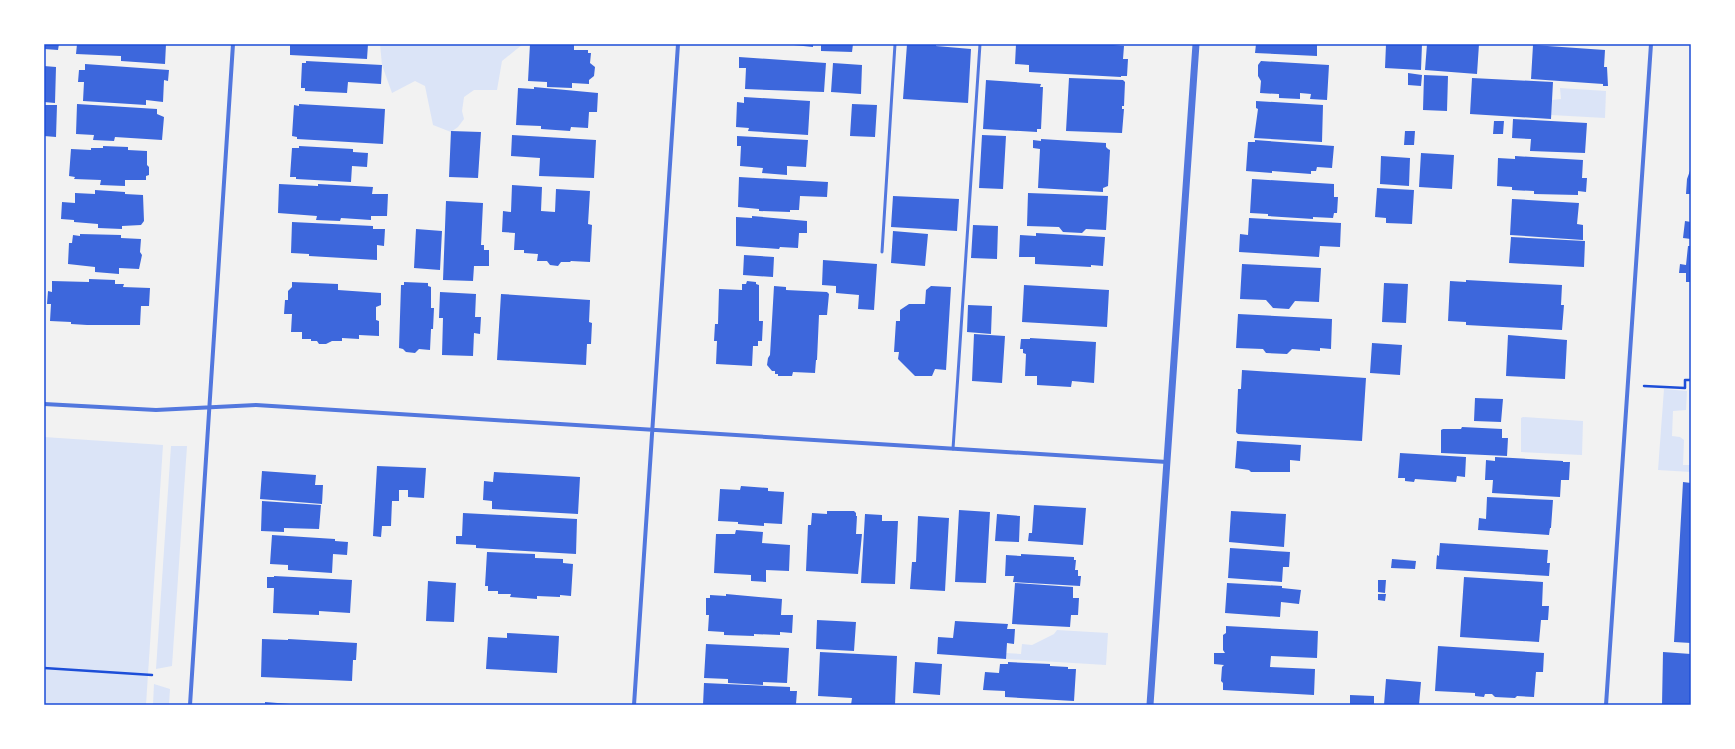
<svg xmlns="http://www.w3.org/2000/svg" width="1735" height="749" font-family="Raleway,sans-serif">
	<rect width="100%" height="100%" fill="#f2f2f2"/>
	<path fill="#dbe4f7" d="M380 44H523L502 61 497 90H474L464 97 462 111 464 119 458 127 451 132 433 125 425 86 415 81 392 93 382 65Z
		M1560 88 1606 91 1605 118 1551 115 1552 100 1561 99Z
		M1664 389 1687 391 1686 410 1673 411 1672 436 1680 437 1684 440 1683 465H1691V472L1658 470Z
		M1523 417 1583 421 1582 455 1521 452V418Z
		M44 437 163 445 146 705H44Z
		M171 446H187L172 666 156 669Z
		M1057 630 1108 633 1106 665 1006 659V653L1021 654 1022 644 1032 645 1054 634Z
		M154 684 170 689 169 705H153Z"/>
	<path fill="#3d67dc" d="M44 44H59L58 50 44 49Z
		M77 44H166L165 64 121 61V56L76 54Z
		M290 44H368L367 59 290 55Z
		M530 44 574 45V50H588V53H591L590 63 595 67 594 76 589 80V84L572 83V88L547 87V82L528 81Z
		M784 44H813V47Z
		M821 44H853L852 52 821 51Z
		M907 44H936V46L971 49 968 103 903 99Z
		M1016 44H1103L1124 46 1123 59H1128L1127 76H1121V77L1029 72V65L1015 64Z
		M1256 44H1317V56L1255 53Z
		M1386 44H1422L1421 70 1385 68Z
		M1427 44H1479L1477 74 1425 70Z
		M1533 45 1605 50 1604 67H1607L1608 86H1603V84L1531 79Z
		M739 57 826 63 824 92 745 89 746 68H739Z
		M306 61 382 65 381 84 348 82 347 93 305 91V88H301V84L302 63H306Z
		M1261 61 1329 65 1327 100 1310 99 1311 94 1300 93V99L1279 98V94L1260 93 1261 81 1258 76V65Z
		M833 63 862 65 861 94 831 92Z
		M85 64 169 70 168 81 164 80 163 102 146 100V105L83 101 84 82H78L79 70H85Z
		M44 66 56 67 55 103 44 102Z
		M1408 73 1422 75 1421 86 1408 85Z
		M1424 75 1448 76 1447 111 1423 110Z
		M1069 78 1123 80 1125 82 1124 106H1122V109H1124L1122 133 1066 131Z
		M1472 78 1553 82 1551 119 1470 114Z
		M986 80 1041 84 1040 87H1043L1041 129H1037V132L983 129Z
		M534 87 598 93 597 112H589L588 128 571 127 570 131 541 129V126L516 125 518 88 534 89Z
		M744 97 810 101 808 135 748 131 749 128 736 127 737 102 744 103Z
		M1256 101 1323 105 1322 142 1254 138 1258 109 1256 108Z
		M77 104 157 109V114L164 117 162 140 115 137 114 141 93 140 94 135 76 134Z
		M299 104 385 109 383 144 297 139V137L292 136 294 105 299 106Z
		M852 104 877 105 875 137 850 136Z
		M44 105H57L56 137 44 136Z
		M1513 119 1587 123 1585 153 1530 151 1531 139 1512 138Z
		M1494 121H1504L1503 134H1493Z
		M451 131 481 132 478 178 449 177Z
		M1405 131H1415L1414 145H1404Z
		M512 135 596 140 594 178 539 176 540 158 511 156Z
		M982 135 1006 136 1003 189 979 188Z
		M737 136 808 140 806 167 787 166V175L762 173 763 168 740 166 741 146H737Z
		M1041 139 1106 143V147L1108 149 1110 150 1108 186 1103 188V192L1038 188 1040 149 1033 148V140L1041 141Z
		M1255 140 1334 146 1332 168 1317 167 1316 171H1311V174L1272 171V173L1246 171 1248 142H1255Z
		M103 146 128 147V150L147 151V165L149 167V175L146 176V180H125V186L100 185 101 180 74 179 75 177 69 176 71 149 91 150V148H103Z
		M299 146 353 149V152L368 153 367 167 352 166 351 182 296 179V177H290L292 148H299Z
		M1421 153 1454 155 1452 189 1419 187Z
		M1381 156 1410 158 1409 186 1380 184Z
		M1515 156 1583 160 1582 178H1587L1586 192 1578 191V195L1534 194V191L1512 190V187L1497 186 1498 158 1515 159Z
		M1691 168V194H1686L1687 179Z
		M739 177 828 182 827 197 800 196 799 210H790V212L759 211V209L738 207Z
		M1252 179 1334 184V197H1338L1337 213H1334L1333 218 1313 217V219L1268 216V214L1250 213Z
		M279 184 318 186V184L373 187 372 194H388L387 216H371V220L341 218 340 221 316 220 317 216 278 213Z
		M512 185 542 187 541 211 555 212 556 189 590 191 588 224 592 225 590 262 571 261 570 262H561L558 266 550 265 547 261H537L538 254 524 253V250H514L515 233 502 232 503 211 511 212Z
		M1377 188 1414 190 1412 224 1386 223V218L1375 217Z
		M95 190 125 192V194L143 195 144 221 141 225 122 226V229L98 228V224L74 222V220L61 219 62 202 75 203V193L95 194Z
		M1028 193 1108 196 1106 230 1086 229 1082 233 1063 232 1059 227 1027 226Z
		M893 196 959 199 957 231 891 227Z
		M1512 199 1579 203 1577 224 1583 225V240L1510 235Z
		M446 201 483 203 481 245H484V250H489V266H474L473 281 443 280Z
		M752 216 807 221V233H799L798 248 780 247 779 249 736 246V217L752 218Z
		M1249 218 1341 223 1340 247 1320 246 1319 257 1239 252 1240 234 1248 235Z
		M1685 221 1691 222V239L1683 238Z
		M292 222 373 226V229H385L384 246 377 245V260L309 256V254L291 253Z
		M973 225 998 226 997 259 971 258Z
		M416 229 442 231 440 270 414 268Z
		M893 231 928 234 925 266 891 263Z
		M1036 233 1105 237 1103 266 1091 265V267L1035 264V257H1019L1020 235 1036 236Z
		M80 234 121 235V238L141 239 140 252 142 255 139 269 119 268V274L95 272V267L68 264 69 243H72L73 235 80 236Z
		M1511 237 1585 241 1584 267 1509 263Z
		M1688 246H1691V282H1686V273H1679L1680 264 1686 265Z
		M744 255 774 257 773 277 743 275Z
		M823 260 877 264 874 310 858 309 859 295 836 293V286L822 285Z
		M1242 264 1321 268 1319 302 1295 301 1289 309 1273 308 1266 300 1240 299Z
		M89 279 115 280V284H124L123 287 150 288 149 306H141L140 325H87L71 324V322L50 321 51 304H47L48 291 52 292V281L89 282Z
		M1466 280 1562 285 1561 305H1564L1562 330 1466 325V322L1448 321 1450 281 1466 282Z
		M747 281 756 282V284L759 285V321H763L762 341H758V346H753L752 366 716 364 717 341H714L715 324H718L719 289 742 290V284H746Z
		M292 282 338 284V290L381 293V305L376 307V320L379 321V336L359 335V339L342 338V341H332L326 344H319L317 341H311V339H302V332H291L292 314H284L285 300H288V291L292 287Z
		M404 282 428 283V286L431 287V308H434L433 329H431L430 350 419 349 415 353 406 352 403 349 399 348 401 285H404Z
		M1384 283 1408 284 1406 323 1382 322Z
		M1024 285 1109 290 1107 327 1022 322Z
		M774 286 786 287V290L827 292 829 294 827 315H819L817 360H816L815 373 793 372 792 376H778V374H775V371H772L767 365 768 358 770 355Z
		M931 286 951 287 946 370 935 369 932 376H915L898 359 899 352H894L896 321H900V310L909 304H925L926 290Z
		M440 292 476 294 475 317H481L480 334 474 333 473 356 442 355 443 318H439Z
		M501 294 590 300 589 322 592 323 591 344H587L586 365 497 360Z
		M968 305 992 306 991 334 967 332Z
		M1238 314 1332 319 1331 349 1320 348V351L1292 349 1287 354 1266 353 1263 349 1236 348Z
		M974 334 1005 336 1002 383 972 381Z
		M1508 335 1567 340 1565 379 1506 376Z
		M1030 338 1096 342 1094 383 1072 381 1071 387 1037 385V376H1025L1026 354 1023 353V349H1020L1021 339H1030Z
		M1372 343 1402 345 1400 375 1370 373Z
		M1242 370 1366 378 1362 441 1238 434 1236 432 1238 389H1241Z
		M1475 398 1503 399 1501 422 1474 421Z
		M1462 427 1502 429V438H1508L1507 456 1441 453V430L1443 429H1461Z
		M1237 441 1301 445 1300 461 1290 460V472H1251L1249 470 1235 468Z
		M1400 453 1466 457 1465 477 1457 476 1456 482 1415 479 1414 482 1405 481V478H1398Z
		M1495 457 1563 461V462H1570L1569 480H1561L1560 497 1492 493 1493 480H1485L1486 460 1495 461Z
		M377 466 426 468 424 498 408 497V490H399V501H392L391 526H382L381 537 373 536Z
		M262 471 316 475 315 485H323L322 504 260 499Z
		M494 472 580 477 578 514 492 509V501L483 500 484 481 493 482Z
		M1683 482 1691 483V643L1674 642Z
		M741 486 768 488V491L784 492 782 524 764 523V526L738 524V522L718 521 720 489 740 490Z
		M1487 497 1553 500 1551 528H1550L1549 535 1478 530 1479 518 1486 519Z
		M262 501 321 505 319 529 284 528V532L261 531Z
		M1034 505 1086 508 1083 545 1028 541 1029 533H1032Z
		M959 510 990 512 986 583 955 582Z
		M827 511H854L856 513V516H857L856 534H862L858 574 806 571 808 525H811L812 513 827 514Z
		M1231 511 1286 514 1284 547 1229 542Z
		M463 513 577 519 576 554 476 548V545L456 544V536H462Z
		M865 514 882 515V521H898L895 584 861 583Z
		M997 514 1020 516 1019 542 995 541Z
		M918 516 949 518 945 591 910 589 912 562H916Z
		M736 530 763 532 762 543 790 545 789 571 766 570V582L751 581V575L714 573 716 534H735Z
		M272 535 335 539V541L348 542 347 555 333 554 332 573 288 570V565L270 564Z
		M1440 543 1548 550 1547 563H1550L1549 576 1436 569 1437 555 1439 556Z
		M1230 548 1290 552 1289 567H1283L1282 582 1228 578Z
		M487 552 535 554V558L563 559V563L573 564 571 596 560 595V597L537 596V599L510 597 511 594H498V591H488V586H485Z
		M1021 554 1074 557V560H1076L1075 570H1078V576H1081L1080 586 1013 582 1014 576H1005L1006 555 1021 556Z
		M1392 559 1416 561 1415 569 1391 568Z
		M274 576 352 580 350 613 319 611V615L273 613 274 588H267V577H274Z
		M1464 577 1543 582 1542 606H1549L1548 620H1541L1539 642 1460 637Z
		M1378 580H1386L1385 593 1378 592Z
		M428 581 456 583 454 622 426 621Z
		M1015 583 1073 587V598H1079L1078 615H1071L1070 627 1012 624Z
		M1227 583 1282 586V588L1301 590 1299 604 1281 602 1280 617 1225 613Z
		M726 594 782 599 781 615H793L792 633 780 632V635L754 634V636L724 635V632L708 631 709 615H706V598H710V595L726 596Z
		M1378 594H1386L1385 601 1378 600Z
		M817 620 856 622 854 651 816 649Z
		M955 621 1008 624 1007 629H1015L1014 644 1007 643 1006 659 937 654 938 637 953 638Z
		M1226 626 1318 631 1317 658 1271 656 1270 667 1315 669 1314 695 1223 690V683L1221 681 1222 667 1224 665 1214 664V653H1225L1223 650V635L1226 633Z
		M507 633 559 636 557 673 486 669 488 637 507 638Z
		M262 639 288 640V639L357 643 356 660H353L352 681 261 677Z
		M706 644 789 648 787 683 763 682V685L728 683V679L704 678Z
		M1438 646 1544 653 1543 672H1536L1534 697 1517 696 1515 698 1495 697 1492 694H1485L1484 697 1475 696V693L1435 691Z
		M820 652 897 656 895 705H851L852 698 818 696Z
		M1663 652 1691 654V705H1662Z
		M915 662 942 664 940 695 913 693Z
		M1008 662 1050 664V666L1068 667V669H1076L1074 701 1005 697V691L983 690 985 672 999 673 1000 664H1008Z
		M1386 679 1421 682 1419 705H1384Z
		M704 683 790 687V691H797L796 704 703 705Z
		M1350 695 1374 696V705H1350Z
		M265 702 290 704V705H265Z"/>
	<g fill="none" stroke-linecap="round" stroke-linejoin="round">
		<path stroke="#1d4ed8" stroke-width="2.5" d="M1644 386 1685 388V380H1691
			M44 668 152 675"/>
		<path stroke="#5277de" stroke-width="3" d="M882 252 895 44
			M953 449 980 44"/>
		<path stroke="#5277de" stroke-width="4" d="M44 404 156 410 256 405 1167 462
			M190 705 233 44
			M634 705 678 44
			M1606 705 1651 44"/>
		<path stroke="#5277de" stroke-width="7" d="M1150 705 1196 44"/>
	</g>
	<rect width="1735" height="749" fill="none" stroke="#ffffff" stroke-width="90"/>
	<rect x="45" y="45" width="1645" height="659" fill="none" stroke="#1d4ed8" stroke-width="1.5"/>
</svg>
